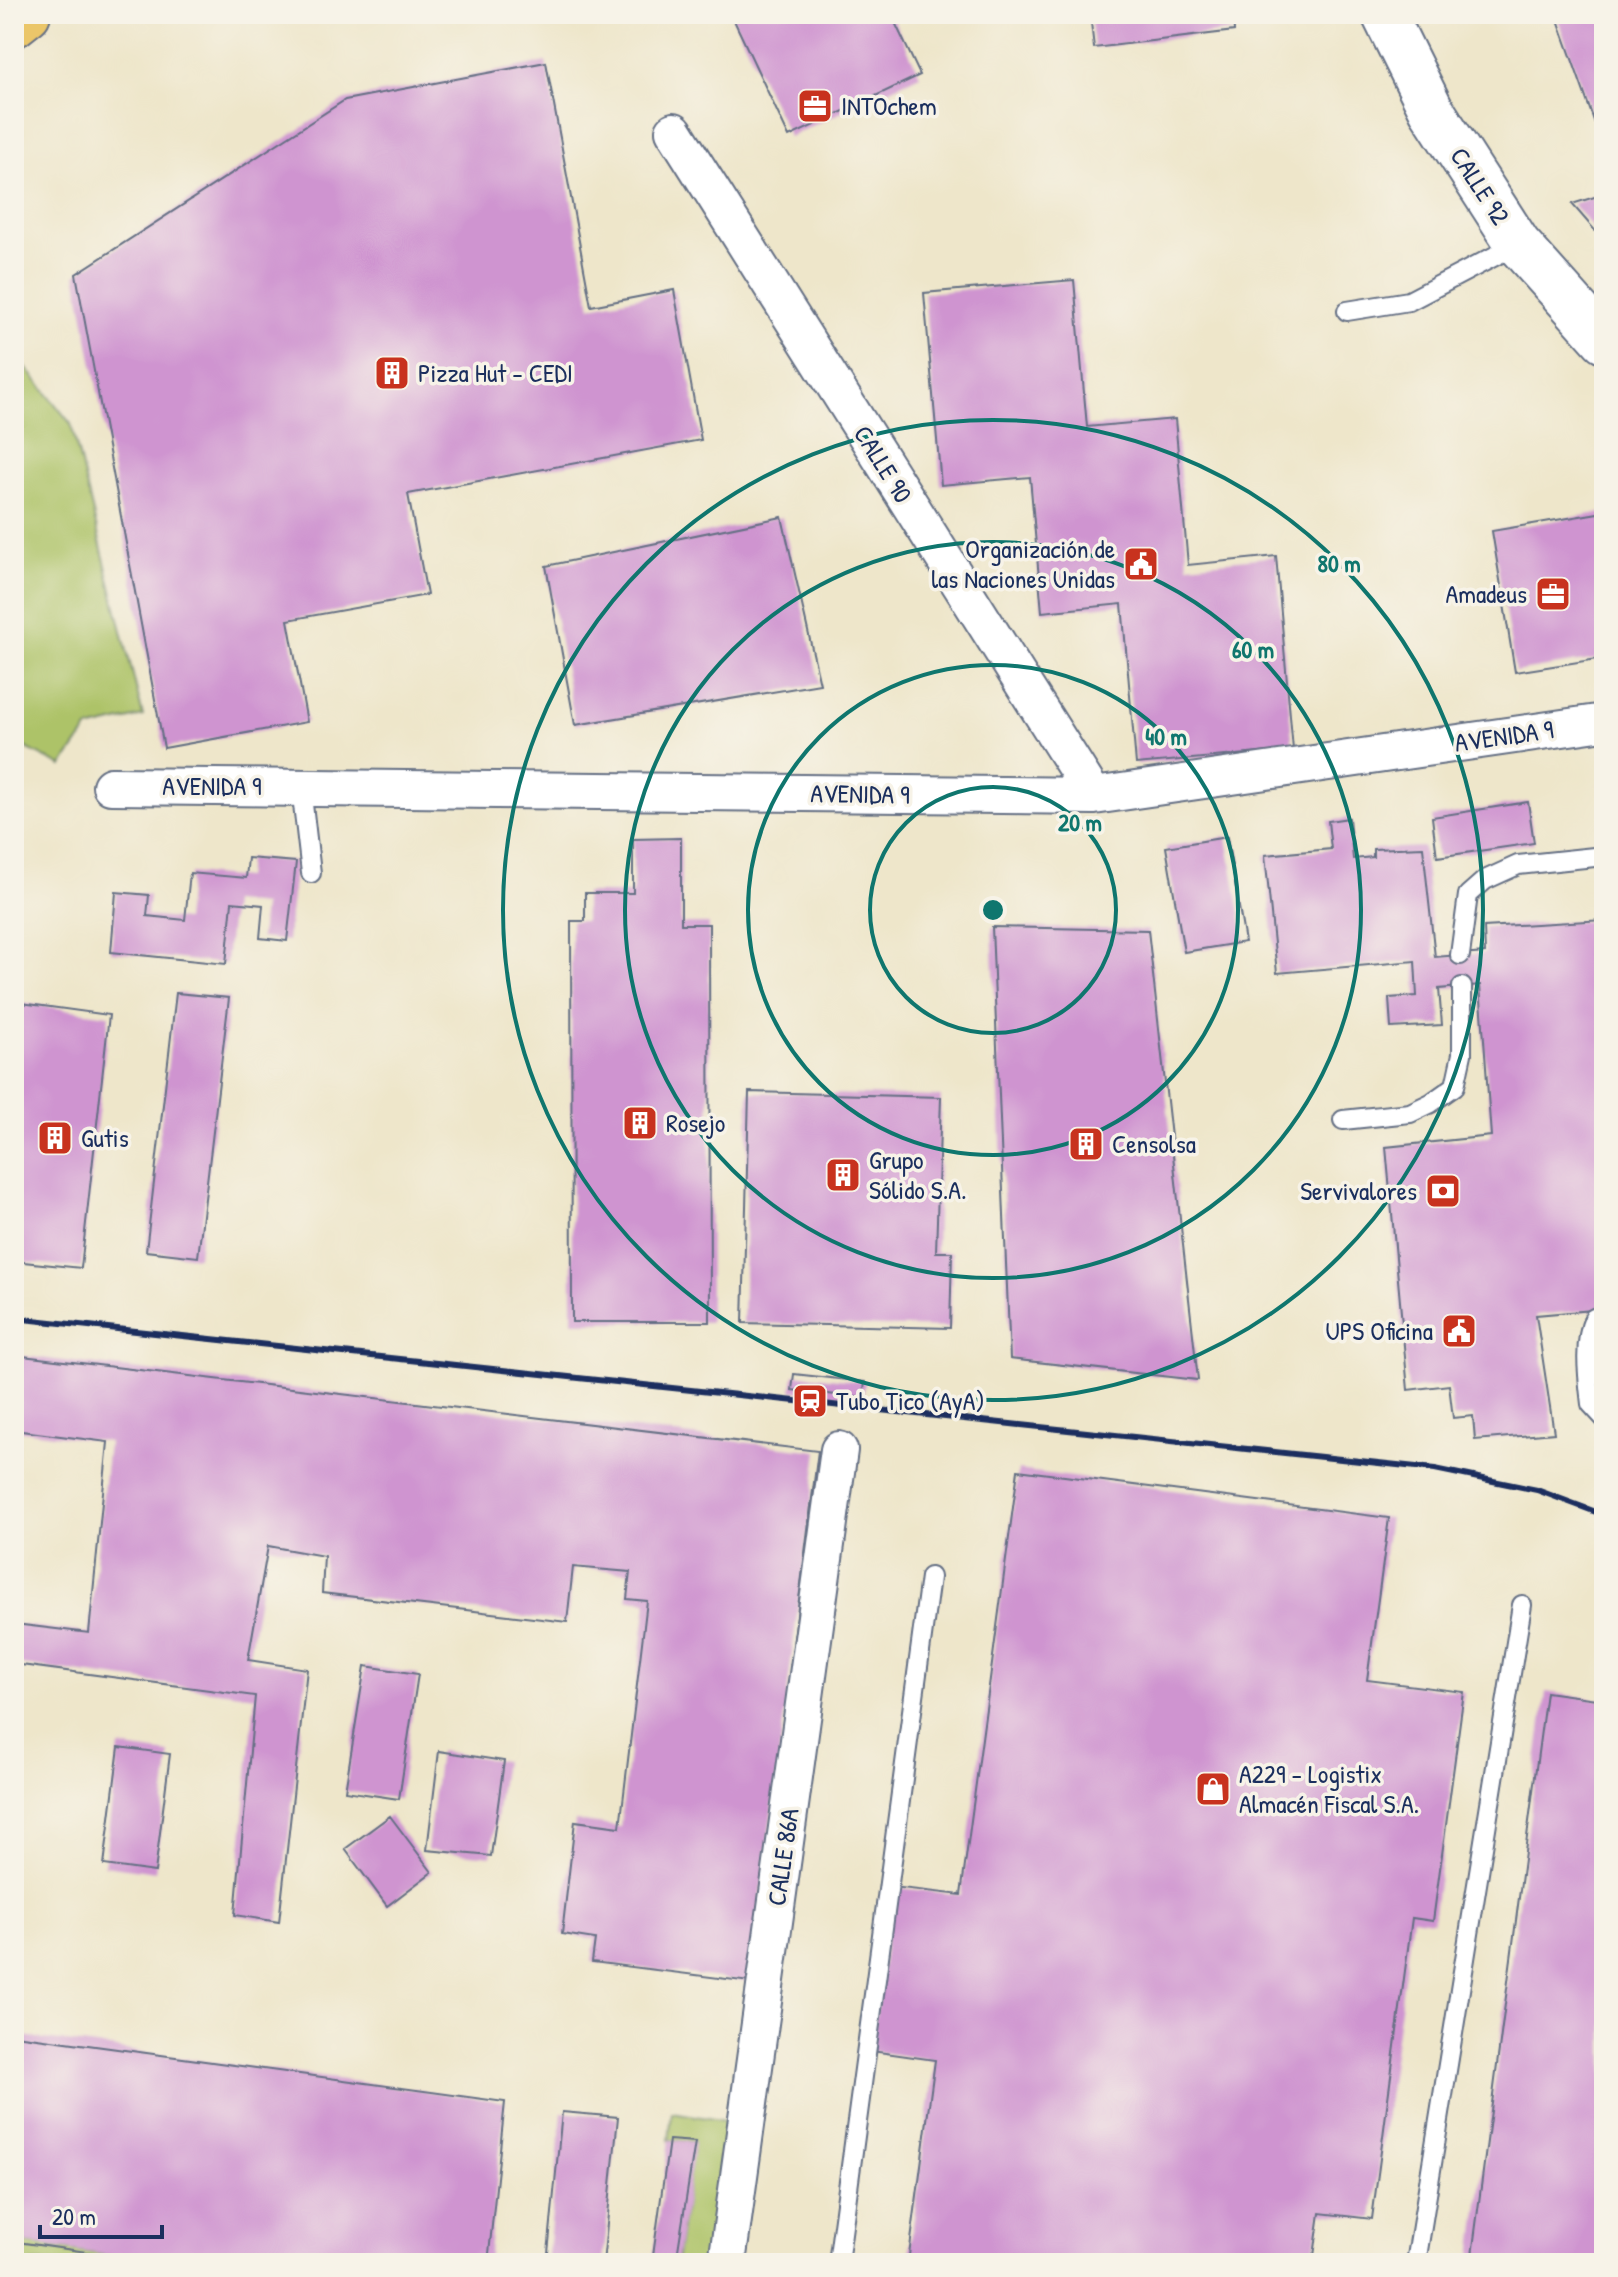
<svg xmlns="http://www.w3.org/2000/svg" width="1618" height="2277" font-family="'Patrick Hand',sans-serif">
	<rect width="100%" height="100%" fill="#f7f3e8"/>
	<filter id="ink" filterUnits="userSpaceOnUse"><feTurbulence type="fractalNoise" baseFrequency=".0125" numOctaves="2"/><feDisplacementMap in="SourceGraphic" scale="16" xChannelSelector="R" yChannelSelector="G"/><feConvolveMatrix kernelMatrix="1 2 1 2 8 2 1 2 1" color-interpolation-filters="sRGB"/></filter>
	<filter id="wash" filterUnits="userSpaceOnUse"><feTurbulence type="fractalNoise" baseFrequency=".006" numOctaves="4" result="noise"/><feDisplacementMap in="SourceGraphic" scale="32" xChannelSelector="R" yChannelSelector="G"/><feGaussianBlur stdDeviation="1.8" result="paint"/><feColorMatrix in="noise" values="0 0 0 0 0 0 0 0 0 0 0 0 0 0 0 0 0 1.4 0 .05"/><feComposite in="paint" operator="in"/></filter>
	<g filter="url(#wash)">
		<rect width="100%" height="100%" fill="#eee6ca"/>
		<path fill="#adc367" stroke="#647962" stroke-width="2" d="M14 352 71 424 143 716 88 729 62 766 14 742Z
			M672 2112 732 2122 711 2263H676L694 2142 669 2140Z
			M17 2242 163 2263H15Z"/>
		<g id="blocks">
			<path fill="#cf94d0" d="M731 14H891L920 75 789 137Z
				M1090 14H1233L1234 31 1094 48Z
				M1556 14H1604V149Z
				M546 62 591 306 674 290 701 440 408 494 427 595 288 620 307 722 164 748 76 274 345 100Z
				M1604 194V241L1572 204Z
				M1074 280 1087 427 1175 419 1188 565 1276 556 1293 750 1136 764 1122 604 1042 612 1030 477 941 485 924 293Z
				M1604 512V658L1515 672 1492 531Z
				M782 517 820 684 575 725 546 566Z
				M1528 802 1534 843 1437 857 1432 817Z
				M1349 818 1353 859 1373 857V849L1423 847 1435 957 1485 953 1484 927 1604 920V1309L1536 1315 1554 1433 1475 1440 1473 1416 1453 1418 1449 1385 1408 1390 1386 1147 1491 1136 1480 985 1439 989 1442 1025 1391 1028 1389 998 1417 996 1415 961 1277 973 1265 855 1331 849 1328 821Z
				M1227 837 1245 942 1184 952 1166 847Z
				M681 838V924H709L710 1322H572L571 921H585V893H633V839Z
				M248 858 296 862 287 941 260 938 263 905 232 902 226 964 111 952 116 892 149 895 147 916 185 920 190 873 246 878Z
				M992 927 1148 930 1198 1380 1010 1359Z
				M176 993 229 998 198 1257 146 1251Z
				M14 1002 109 1015 81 1268 14 1261Z
				M749 1092 941 1097 936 1252H952L950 1328 743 1323Z
				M14 1355 818 1451 750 1982 592 1962 595 1939 562 1934 575 1821 620 1827 647 1601 627 1599 630 1572 573 1567 567 1622 322 1593 324 1556 268 1546 248 1660 307 1669 279 1922 235 1915 255 1696 14 1664V1624L89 1633 108 1442 14 1430Z
				M794 1374 865 1382 863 1398 792 1390Z
				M1018 1470 1389 1518 1367 1680 1464 1692 1433 1921 1412 1918 1372 2219 1320 2213 1313 2263H908L935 2060 871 2051 893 1887 961 1895Z
				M365 1666 418 1674 399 1799 345 1791Z
				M1546 1692 1604 1700V2263H1471Z
				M119 1747 170 1754 155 1872 104 1865Z
				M439 1751 504 1761 491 1856 427 1850Z
				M390 1816 432 1872 387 1906 345 1849Z
				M15 2035 505 2102 488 2263H163L17 2242 16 2249H14Z
				M562 2112 618 2117 603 2263H547Z
				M669 2140 695 2142 676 2263H652Z"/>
		</g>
	</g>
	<g filter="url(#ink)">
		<use href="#blocks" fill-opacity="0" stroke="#656f84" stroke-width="2"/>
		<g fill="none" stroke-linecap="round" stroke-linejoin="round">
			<defs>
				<path id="service" d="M1347 311 1409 301 1518 244
					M301 787 311 873
					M1460 955 1468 895 1485 880 1518 865 1604 856
					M1343 1120 1410 1113 1431 1103 1455 1086 1462 1054V987
					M1604 1314 1594 1318C1583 1343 1588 1378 1591 1404L1604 1418
					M838 2263 930 1577
					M1416 2263 1522 1605"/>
				<path id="minor" d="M674 131 1094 796
					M111 786 1094 796 1604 722
					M727 2263 839 1450"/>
				<path id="tertiary" d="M1384 14 1431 109 1518 244 1604 340"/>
				<path id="trunk" d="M14 25 28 14"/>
			</defs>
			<use href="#service" stroke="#656f84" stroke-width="22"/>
			<use href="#minor" stroke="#656f84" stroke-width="40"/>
			<use href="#tertiary" stroke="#656f84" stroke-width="48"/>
			<use href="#trunk" stroke="#656f84" stroke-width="48"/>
			<use href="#service" stroke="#fff" stroke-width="18"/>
			<use href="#minor" stroke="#fff" stroke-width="36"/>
			<use href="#tertiary" stroke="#fff" stroke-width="44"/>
			<use href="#trunk" stroke="#ebc669" stroke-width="44"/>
			<path stroke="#1b2f5e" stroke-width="6" d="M14 1318 1435 1469 1537 1490 1604 1515"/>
		</g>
	</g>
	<g fill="none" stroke="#0f766e" stroke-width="4">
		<circle cx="993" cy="910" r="123"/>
		<circle cx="993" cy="910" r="245"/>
		<circle cx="993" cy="910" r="368"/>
		<circle cx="993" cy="910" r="490"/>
	</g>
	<defs>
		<symbol id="office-square" viewBox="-11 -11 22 22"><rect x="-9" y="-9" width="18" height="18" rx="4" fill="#c8321e" stroke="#f7f3e8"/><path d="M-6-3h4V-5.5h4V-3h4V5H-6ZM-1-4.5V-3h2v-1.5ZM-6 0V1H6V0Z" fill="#fff"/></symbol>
		<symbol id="building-square" viewBox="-11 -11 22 22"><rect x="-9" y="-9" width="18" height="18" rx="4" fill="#c8321e" stroke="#f7f3e8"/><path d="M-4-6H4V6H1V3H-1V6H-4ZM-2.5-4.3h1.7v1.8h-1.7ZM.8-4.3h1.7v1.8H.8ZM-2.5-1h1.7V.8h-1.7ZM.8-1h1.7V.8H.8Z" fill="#fff"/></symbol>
		<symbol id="civic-square" viewBox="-11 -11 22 22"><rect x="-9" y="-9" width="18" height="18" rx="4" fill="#c8321e" stroke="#f7f3e8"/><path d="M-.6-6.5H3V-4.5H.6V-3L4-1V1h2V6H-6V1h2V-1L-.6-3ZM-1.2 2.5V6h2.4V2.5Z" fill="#fff"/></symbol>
		<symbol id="bank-square" viewBox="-11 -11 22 22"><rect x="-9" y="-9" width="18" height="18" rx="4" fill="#c8321e" stroke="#f7f3e8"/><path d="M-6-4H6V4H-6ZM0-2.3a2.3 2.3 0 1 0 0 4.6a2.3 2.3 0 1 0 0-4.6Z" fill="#fff"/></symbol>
		<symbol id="station-square" viewBox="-11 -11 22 22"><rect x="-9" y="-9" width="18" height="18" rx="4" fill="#c8321e" stroke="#f7f3e8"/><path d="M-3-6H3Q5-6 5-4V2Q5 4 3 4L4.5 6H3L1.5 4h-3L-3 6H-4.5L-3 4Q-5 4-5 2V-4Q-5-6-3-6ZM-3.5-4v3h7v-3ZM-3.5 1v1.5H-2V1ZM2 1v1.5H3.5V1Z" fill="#fff"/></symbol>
		<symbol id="shop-square" viewBox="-11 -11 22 22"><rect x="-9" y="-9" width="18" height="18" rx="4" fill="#c8321e" stroke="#f7f3e8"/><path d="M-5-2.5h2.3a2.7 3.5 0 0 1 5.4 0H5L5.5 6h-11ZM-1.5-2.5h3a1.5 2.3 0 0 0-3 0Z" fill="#fff"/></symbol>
	</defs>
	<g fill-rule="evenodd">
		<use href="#office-square" x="795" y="86" width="40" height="40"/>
		<use href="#building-square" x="372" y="353" width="40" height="40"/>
		<use href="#civic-square" x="1121" y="544" width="40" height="40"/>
		<use href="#office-square" x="1533" y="574" width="40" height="40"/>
		<use href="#building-square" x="620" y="1103" width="40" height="40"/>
		<use href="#building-square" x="35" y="1118" width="40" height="40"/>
		<use href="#building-square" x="1066" y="1124" width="40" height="40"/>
		<use href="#building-square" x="823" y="1155" width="40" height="40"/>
		<use href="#bank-square" x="1423" y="1171" width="40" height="40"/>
		<use href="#civic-square" x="1439" y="1311" width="40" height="40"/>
		<use href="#station-square" x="790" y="1381" width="40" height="40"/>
		<use href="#shop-square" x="1193" y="1769" width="40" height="40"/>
	</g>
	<g text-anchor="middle" stroke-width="7" stroke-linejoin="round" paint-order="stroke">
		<g font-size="26" fill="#1b2f5e" stroke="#f7f3e8" text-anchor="start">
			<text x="841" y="115">INTOchem</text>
			<text x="418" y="382">Pizza Hut - CEDI</text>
			<text x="1115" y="558" text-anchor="end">Organización de<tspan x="1115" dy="30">las Naciones Unidas</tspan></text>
			<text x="1527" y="603" text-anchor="end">Amadeus</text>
			<text x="666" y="1132">Rosejo</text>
			<text x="81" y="1147">Gutis</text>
			<text x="1112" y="1153">Censolsa</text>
			<text x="869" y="1169">Grupo<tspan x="869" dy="30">Sólido S.A.</tspan></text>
			<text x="1417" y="1200" text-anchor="end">Servivalores</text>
			<text x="1433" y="1340" text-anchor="end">UPS Oficina</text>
			<text x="836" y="1410">Tubo Tico (AyA)</text>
			<text x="1239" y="1783">A229 - Logistix<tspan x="1239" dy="30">Almacén Fiscal S.A.</tspan></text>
		</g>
		<g font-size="26" fill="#1b2f5e" stroke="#f7f3e8">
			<text transform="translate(1480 186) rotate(57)" y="9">CALLE 92</text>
			<text transform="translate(883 464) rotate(58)" y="9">CALLE 90</text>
			<text transform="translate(1504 736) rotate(-8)" y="9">AVENIDA 9</text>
			<text x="212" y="795">AVENIDA 9</text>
			<text transform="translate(860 794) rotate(1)" y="9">AVENIDA 9</text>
			<text transform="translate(783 1857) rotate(-82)" y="9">CALLE 86A</text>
		</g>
	</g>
	<circle cx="993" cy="910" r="12" fill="#0f766e" stroke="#f7f3e8" stroke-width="4"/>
	<g font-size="24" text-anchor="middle" font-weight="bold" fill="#0f766e" stroke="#f7f3e8" stroke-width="7" stroke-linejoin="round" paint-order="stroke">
		<text x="1339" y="572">80 m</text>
		<text x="1253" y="658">60 m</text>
		<text x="1166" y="745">40 m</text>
		<text x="1080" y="831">20 m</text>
	</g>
	<rect width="1618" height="2277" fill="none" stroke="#f7f3e8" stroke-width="48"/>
	<path d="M40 2225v12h122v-12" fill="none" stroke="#1b2f5e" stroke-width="4"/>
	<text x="52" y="2225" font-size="24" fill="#1b2f5e" stroke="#f7f3e8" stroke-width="6" paint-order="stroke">20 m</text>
</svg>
